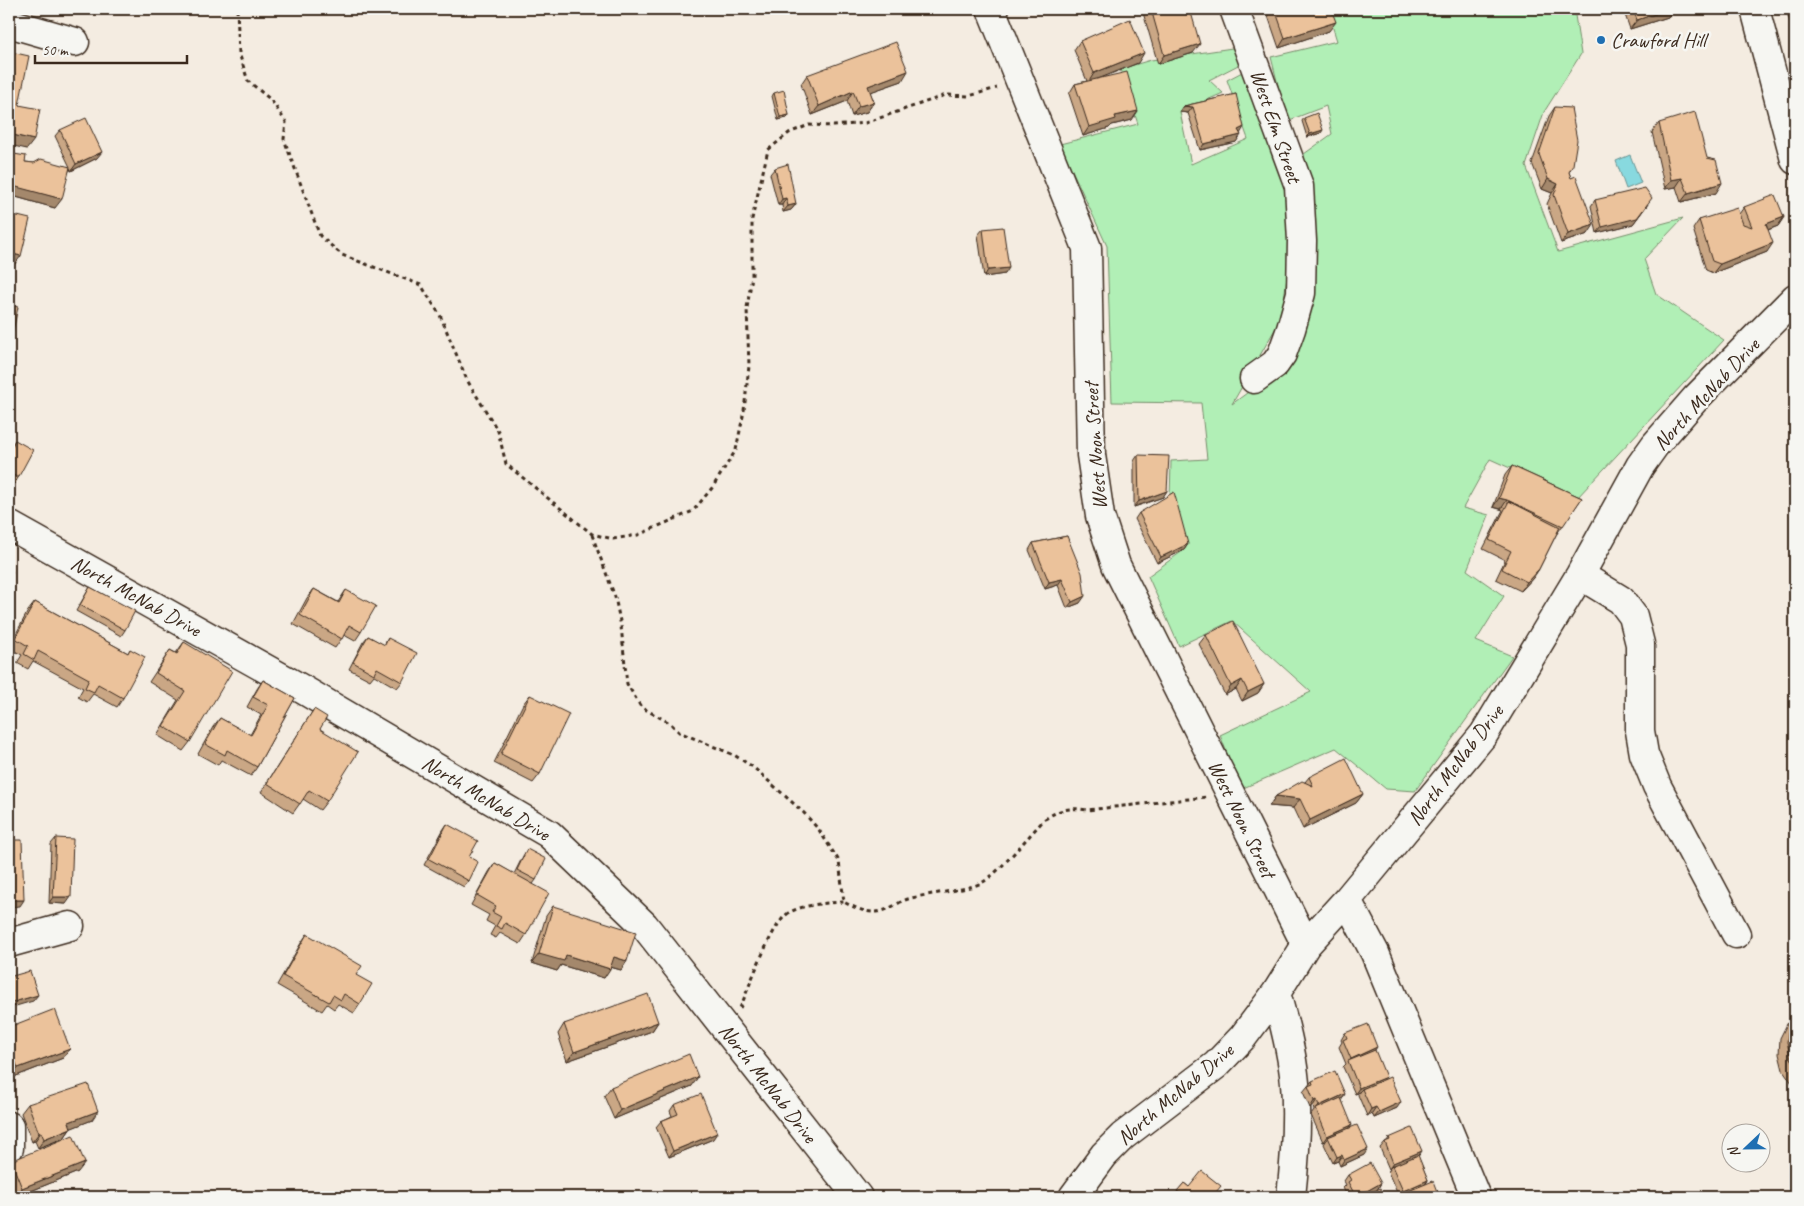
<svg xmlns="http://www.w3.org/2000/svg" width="1804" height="1206" font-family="Caveat,sans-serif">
	<rect width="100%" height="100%" fill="#f4ece1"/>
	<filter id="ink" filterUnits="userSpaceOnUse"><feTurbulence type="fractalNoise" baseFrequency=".02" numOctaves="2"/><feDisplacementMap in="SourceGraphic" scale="10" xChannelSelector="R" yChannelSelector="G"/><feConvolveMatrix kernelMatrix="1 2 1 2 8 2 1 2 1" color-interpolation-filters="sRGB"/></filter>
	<g filter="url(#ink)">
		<path fill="#b1efb6" stroke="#768c6a" d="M1327 9H1574L1581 54 1544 112 1526 166 1558 252 1683 218 1644 259 1656 294 1724 340 1577 498 1490 459 1463 508 1489 515 1467 570 1504 596 1476 641 1512 656 1415 791 1386 789 1336 748 1241 789 1220 735 1311 692 1232 621 1179 646 1148 576 1184 550 1170 498 1171 461 1207 459 1201 403 1112 402 1107 246 1060 144 1138 124 1120 69 1151 60 1239 47 1246 61 1209 80 1223 93 1180 112 1191 164 1248 139 1227 80 1244 71 1289 189 1290 250 1282 317 1232 404 1285 365 1309 319 1315 287 1304 154 1332 134 1326 106 1287 121 1271 57 1337 41Z"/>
		<path fill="#88d9df" stroke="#699392" d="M1630 155 1641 183 1626 189 1616 161Z"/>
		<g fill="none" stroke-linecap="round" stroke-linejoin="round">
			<defs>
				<path id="minor" d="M991 9 1087 248 1091 455 1100 516 1116 565 1306 945
					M1234 9 1299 186 1302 241 1301 293 1291 329 1282 354 1275 364 1254 379
					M1755 9 1795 160
					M9 23 75 42
					M9 525 302 689 549 834 644 925 858 1197
					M1580 575 1621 600 1633 616 1640 644V731L1644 754 1657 786 1736 934
					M1347 900 1375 953 1476 1197
					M9 943 70 926
					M1276 993C1284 1022 1292 1052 1295 1083 1298 1120 1295 1160 1291 1197
					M9 1126V1148
					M1073 1197 1104 1155 1123 1136 1216 1065 1243 1037 1276 993 1306 945 1347 900 1484 734 1580 575 1640 466 1655 445 1696 398 1795 298"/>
			</defs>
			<use href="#minor" stroke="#3b2a1e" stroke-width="31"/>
			<path stroke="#3b2a1e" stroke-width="3" stroke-dasharray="4 4" stroke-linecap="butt" d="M237 9 239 53 248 81 271 100 286 122 284 139 320 236 342 255 421 285 440 315 467 380 498 431 506 464 592 534 613 539 638 535 693 511 712 488 736 450 744 411 749 366 747 308 752 276V219L768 150 789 133 809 125 834 126 865 123 946 95 969 96 997 88
				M592 535 615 597 621 626 627 684 641 707 670 723 679 732 734 755 753 767 804 813 819 830 839 861 844 902C853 907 866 913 876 912 889 911 896 903 908 899 928 893 968 891 983 882 999 873 1030 834 1045 819 1060 809 1069 807 1087 810L1207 797
				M740 1008C749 988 772 921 790 912 806 904 826 903 844 902"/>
			<use href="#minor" stroke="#f6f6f2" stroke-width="28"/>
		</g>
		<path fill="#caa785" stroke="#3b2a1e" d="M1142 9H1190L1193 53 1158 64Z
			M1269 9H1331L1329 31 1279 48 1267 13Z
			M1623 9H1673L1668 17 1630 29Z
			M1781 9H1795V35L1788 16 1792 10 1783 13Z
			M1080 41 1138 63 1096 79 1132 120 1112 125 1109 128 1083 136 1069 94 1075 84 1087 81 1074 50Z
			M807 75 902 81 870 92 874 102 867 112 852 116 847 101 812 115 801 84Z
			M774 93 789 115 787 118 778 120 772 96Z
			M1236 94 1240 133 1236 142 1200 150 1188 113 1180 112 1184 106Z
			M1555 107 1569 172 1588 234 1561 243 1547 204 1552 193 1542 189 1532 163 1549 116Z
			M1304 118 1321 133 1307 137 1302 121Z
			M1659 123 1716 193 1681 202 1676 187 1665 189 1652 132Z
			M60 130 97 158 71 171 70 168 55 208 9 195V148L14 154 25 162 70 167 55 136Z
			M775 168 796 204 791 210 783 212 782 205H778L770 174Z
			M1595 200 1648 204 1633 224 1597 233 1591 206Z
			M1744 207 1784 217 1778 226 1768 230 1767 252 1713 273 1706 270 1693 229 1699 220 1739 214Z
			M983 229 1005 274 984 277 978 235Z
			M15 440 18 478 14 484 9 481V450Z
			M1138 455 1163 497 1134 507V461Z
			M1512 466 1582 498 1556 535 1539 569 1533 578 1521 591 1496 579 1505 560 1483 549 1503 510 1493 507 1505 475Z
			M1139 513 1188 544 1184 550 1157 563 1135 519Z
			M1067 536 1080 603 1067 608 1058 585 1045 589 1029 550 1033 543Z
			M90 587 125 630 121 636 76 611Z
			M314 589 338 602 346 590 361 632 355 641 344 635 335 648 293 624 307 598Z
			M35 602 128 653 130 649 123 698 117 707 93 694 87 702 78 697 83 688 33 661 28 669 17 663 22 655 9 648V647L28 611Z
			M1206 635 1264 684 1258 693 1242 701 1236 689 1225 695 1199 644Z
			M368 636 384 645 388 638 402 682 397 688 374 675 370 680 349 669 363 642Z
			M184 642 190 742 183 751 157 735 178 700 149 682 170 650 176 653Z
			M263 680 295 698 257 767 251 776 221 760 218 765 198 754 213 727 220 718 250 735 261 715 247 707 257 689Z
			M530 695 540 774 533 783 494 763 523 704Z
			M314 709 320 729 327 801 320 810 303 799 293 813 261 792Z
			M1309 777 1363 794 1356 803 1303 829 1293 808 1269 806 1276 796 1305 782Z
			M447 824 469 857V881L464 887 424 865 443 830Z
			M56 838 66 904 49 903 51 844Z
			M527 849 536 880 533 884 526 935 520 944 500 933 496 938 490 935 495 926 486 921 489 915 471 905 489 872 495 863 514 874 523 856Z
			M553 906 627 961 621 970 610 967 604 978 561 965 557 971 532 963 546 916Z
			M307 934 356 975 360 1004 354 1013 338 1004 334 1009 327 1004 322 1011 277 985 301 943Z
			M1795 1011V1086L1792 1083 1783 1070 1779 1054 1780 1038 1787 1024Z
			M658 1022 652 1031 567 1061 558 1034 564 1024Z
			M9 1027 63 1058 11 1078 9 1071Z
			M1345 1033 1375 1051 1384 1079 1397 1108 1374 1118 1372 1113 1367 1116 1358 1095 1359 1092 1355 1094 1343 1067 1346 1064 1339 1047 1342 1042 1341 1040Z
			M1312 1081 1342 1100 1350 1128 1364 1155 1340 1166 1338 1161 1333 1163 1324 1144 1326 1141 1323 1142 1311 1115 1314 1111 1313 1106 1310 1108 1303 1092Z
			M692 1086 614 1119 604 1096 611 1087Z
			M28 1104 92 1120 71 1128 64 1138 38 1148 35 1141 32 1142 21 1113Z
			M674 1105 713 1139 669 1157 656 1127 661 1121 672 1116 670 1111Z
			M1389 1138 1418 1156 1428 1180 1426 1184 1439 1197H1403L1404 1195 1399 1197 1388 1172 1390 1169H1389L1380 1148 1385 1142 1387 1141Z
			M11 1161 78 1172 16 1197 9 1181V1164Z
			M1348 1175 1381 1183 1377 1190 1363 1197H1348L1343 1188 1346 1185 1344 1181Z
			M1184 1183 1189 1187 1213 1197H1173Z"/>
		<path fill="#a4886c" stroke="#3b2a1e" d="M1670 9H1673L1668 17 1630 29 1637 20Z
			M1786 9H1793L1792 10 1783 13Z
			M1336 22 1329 31 1279 48 1285 38Z
			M1200 44 1193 53 1158 64 1164 55Z
			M1144 53 1138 63 1088 83 1094 73Z
			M908 71 902 81 862 95 868 86Z
			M853 91 847 101 812 115 819 106Z
			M874 102 867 112 852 116 859 106Z
			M1184 106 1193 107 1188 113 1180 112Z
			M1138 111 1132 120 1112 125 1109 128 1083 136 1089 127 1115 116Z
			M789 115 787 118 778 120 780 117Z
			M1244 127 1240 134 1238 130Z
			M1323 130 1321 133 1307 137 1310 134Z
			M9 134 34 140 27 149 9 145Z
			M1241 135 1236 142 1200 150 1204 144Z
			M102 152 97 158 71 171 76 164Z
			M1682 178 1676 187 1665 189 1671 180Z
			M1548 179 1558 184 1552 193 1542 189Z
			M1722 183 1716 193 1681 202 1688 193Z
			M9 184 62 199 55 208 9 195Z
			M786 198 782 205H778L782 199Z
			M796 204 791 210 783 212 788 206Z
			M1648 204 1633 224 1597 233 1602 227Z
			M1784 217 1778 226 1759 233 1766 224Z
			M1594 225 1588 234 1561 243 1568 234Z
			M1773 243 1767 252 1713 273 1720 264Z
			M9 253 21 256 14 265 9 264Z
			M1009 268 1005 274 984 277 988 270Z
			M1167 491 1163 497 1134 507 1139 501Z
			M1499 498 1507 500 1501 509 1493 507Z
			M1188 544 1184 550 1157 563 1161 557Z
			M1539 569 1533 578 1521 591 1527 582Z
			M1062 579 1058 585 1045 589 1049 582Z
			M1085 596 1080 603 1067 608 1072 602Z
			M1242 680 1236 689 1225 695 1231 686Z
			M1264 684 1258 693 1242 701 1248 692Z
			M1363 794 1356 803 1303 829 1310 820Z
			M1276 796 1300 799 1293 808 1269 806Z
			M53 897H71L66 904 49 903Z
			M9 900H24L20 906 9 907Z
			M539 954 566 955 610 969 604 978 561 965 557 971 532 963Z
			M614 957 627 961 621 970 607 966Z
			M38 995 33 1001 9 1008 10 1003Z
			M658 1022 652 1031 567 1061 574 1052Z
			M1377 1047 1373 1053 1348 1062 1351 1059Z
			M70 1049 63 1058 11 1078 18 1068Z
			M698 1077 692 1086 614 1119 620 1110Z
			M1386 1077 1382 1083 1362 1089 1359 1092 1355 1094 1359 1088Z
			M1345 1094 1341 1101 1316 1110 1319 1106Z
			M1317 1100 1313 1106 1310 1108 1314 1101Z
			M1401 1102 1397 1108 1374 1118 1379 1112Z
			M1376 1107 1372 1113 1367 1116 1371 1109Z
			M98 1111 92 1120 62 1132 69 1122Z
			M1352 1125 1348 1131 1328 1137 1326 1141 1323 1142 1327 1136Z
			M71 1128 64 1138 38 1148 44 1139Z
			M41 1132 35 1141 32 1142 39 1133Z
			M717 1133 713 1139 669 1157 673 1151Z
			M1368 1149 1364 1155 1340 1166 1344 1160Z
			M1422 1151 1417 1158 1392 1166 1389 1169 1393 1163Z
			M1342 1155 1338 1161 1333 1163 1337 1157Z
			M85 1163 78 1172 16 1197 22 1188Z
			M1428 1180 1424 1186 1406 1192 1404 1195 1399 1197 1403 1191Z
			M1381 1183 1377 1190 1363 1197H1356Z"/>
		<path fill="#ebc29b" stroke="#3b2a1e" d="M1151 9H1190L1200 44 1164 55Z
			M1275 9H1331L1336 22 1285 38Z
			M1633 9H1670L1637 20Z
			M1130 19 1144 53 1094 73 1080 41Z
			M896 42 908 71 868 86 874 102 859 106 853 91 819 106 807 75Z
			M11 52 29 56 19 105 40 109 34 140 9 134V64Z
			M1127 72 1138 111 1115 116 1116 119 1089 127 1075 84Z
			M784 90 789 115 780 117 774 93Z
			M1236 94 1244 127 1238 130 1241 135 1204 144 1193 107 1184 106Z
			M1555 107 1571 108 1577 140 1573 165 1569 172 1571 178 1576 176 1594 225 1568 234 1554 195 1558 184 1548 179 1539 154Z
			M1695 112 1707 158 1716 160 1722 183 1688 193 1682 178 1671 180 1659 123Z
			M1317 113 1323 130 1310 134 1304 118Z
			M86 118 102 152 76 164 60 130Z
			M9 148 13 149 14 154 26 156 25 162 34 163 41 159 70 167 62 199 9 185Z
			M788 164 796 204 788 206 786 198 782 199 775 168Z
			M1645 188 1652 198 1637 218 1602 227 1595 200Z
			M1775 195 1784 217 1766 224 1773 243 1720 264 1712 261 1699 220 1737 208 1743 224 1752 227 1744 207Z
			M9 214 30 219 21 256 9 253Z
			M1003 227 1009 268 988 270 983 229Z
			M9 305 18 307 9 351Z
			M15 440 33 450 18 478 9 472V452Z
			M1138 455 1169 456 1167 491 1139 501Z
			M1512 466 1582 498 1563 526 1507 500 1499 498Z
			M1174 492 1188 544 1161 557 1139 513Z
			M1509 501 1560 527 1539 569 1527 582 1502 569 1511 551 1489 540Z
			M1067 536 1082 573 1085 596 1072 602 1062 579 1049 582 1033 543Z
			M9 570 12 571 9 585Z
			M90 587 135 611 125 630 80 605Z
			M314 589 339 603 346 590 376 606 361 632 349 625 342 639 300 615Z
			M35 602 128 653 130 649 145 657 123 698 98 684 94 692 85 688 89 679 38 651 34 660 24 654 28 646 15 638Z
			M1233 621 1264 684 1248 692 1242 680 1231 686 1206 635Z
			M368 636 385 645 388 638 417 653 402 682 377 668 374 674 353 662Z
			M184 642 232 671 190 742 163 726 185 691 156 673 170 650 177 654Z
			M263 680 295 698 257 767 227 750 225 755 205 744 220 718 251 735 268 705 253 697Z
			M530 695 569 714 540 774 501 754Z
			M314 709 327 717 320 729 358 752 327 801 309 790 300 804 267 783Z
			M1346 758 1363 794 1310 820 1300 799 1276 796 1302 781 1313 786 1309 777Z
			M447 824 478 841 469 857 478 862 469 881 429 859Z
			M56 838 73 839 71 897H53Z
			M9 840H22L24 900H9Z
			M527 849 546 859 536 880 517 870Z
			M495 863 549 893 526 935 505 923 502 929 496 926 501 917 492 912 496 906 477 895Z
			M553 906 636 932 627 961 614 957 610 969 566 955 564 961 539 954Z
			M307 934 362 966 356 975 372 984 360 1004 344 994 341 1000 333 995 329 1002 283 976Z
			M30 971 38 995 10 1003 12 1010 9 1011V977Z
			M648 994 658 1022 574 1052 564 1024Z
			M55 1009 70 1049 18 1068 9 1045V1027Z
			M1795 1011V1064L1791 1058 1787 1042 1789 1026Z
			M1368 1024 1377 1047 1351 1059 1343 1040 1347 1038 1345 1033Z
			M1375 1050 1386 1077 1359 1088 1348 1061Z
			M689 1054 698 1077 620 1110 611 1087Z
			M1335 1071 1345 1094 1319 1106 1317 1100 1314 1101 1308 1086 1313 1084 1312 1081Z
			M1390 1077 1401 1102 1379 1112 1376 1107 1371 1109 1362 1089Z
			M88 1084 98 1111 69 1122 71 1128 44 1139 41 1132 39 1133 28 1104Z
			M701 1094 717 1133 673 1151 661 1121 678 1114 674 1105Z
			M1341 1098 1352 1125 1327 1136 1316 1109Z
			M1357 1125 1368 1149 1344 1160 1342 1155 1337 1157 1328 1137Z
			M1412 1128 1422 1151 1393 1163 1385 1142 1390 1140 1389 1138Z
			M73 1135 85 1163 22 1188 11 1161Z
			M1418 1155 1428 1180 1403 1191 1392 1166Z
			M1370 1163 1381 1183 1356 1197 1348 1182 1351 1180 1348 1175Z
			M1202 1171 1221 1186 1212 1197H1186L1177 1191 1184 1183 1189 1187Z
			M1433 1181 1439 1197H1408L1406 1192Z
			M1380 1188 1386 1197H1365Z"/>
	</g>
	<circle fill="#1f6fb2" stroke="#f6f6f2" stroke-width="2" cx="1601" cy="40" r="5"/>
	<g text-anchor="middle" stroke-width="5" stroke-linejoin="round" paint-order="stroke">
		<g font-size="21" fill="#3b2a1e" stroke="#f6f6f2" text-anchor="start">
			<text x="1611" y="47">Crawford Hill</text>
		</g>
		<g font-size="21" fill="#3b2a1e" stroke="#f6f6f2">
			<text transform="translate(1276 126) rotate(71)" y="7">West Elm Street</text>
			<text transform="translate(1706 394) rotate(-47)" y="7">North McNab Drive</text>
			<text transform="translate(1095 446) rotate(-94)" y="7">West Noon Street</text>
			<text transform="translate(136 596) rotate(29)" y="7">North McNab Drive</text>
			<text transform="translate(1455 765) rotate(-53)" y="7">North McNab Drive</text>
			<text transform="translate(486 798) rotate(31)" y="7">North McNab Drive</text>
			<text transform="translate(1242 819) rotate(64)" y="7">West Noon Street</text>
			<text transform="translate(768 1083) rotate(52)" y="7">North McNab Drive</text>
			<text transform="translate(1175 1094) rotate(-40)" y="7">North McNab Drive</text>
		</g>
	</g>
	<rect width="1804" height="1206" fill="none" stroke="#f6f6f2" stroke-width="30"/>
	<rect x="15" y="15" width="1774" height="1176" fill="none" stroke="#3b2a1e" stroke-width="2" filter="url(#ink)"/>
	<g transform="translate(1746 1148) rotate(248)"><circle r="24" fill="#f6f6f2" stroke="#aba49d"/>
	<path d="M0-4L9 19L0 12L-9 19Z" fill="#1f6fb2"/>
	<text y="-8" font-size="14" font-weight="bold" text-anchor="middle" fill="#3b2a1e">N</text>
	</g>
	<path d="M35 55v8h152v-8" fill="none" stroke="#3b2a1e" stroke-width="2.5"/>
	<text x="42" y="55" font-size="15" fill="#3b2a1e" stroke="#f6f6f2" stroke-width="4" paint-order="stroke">50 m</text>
</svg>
